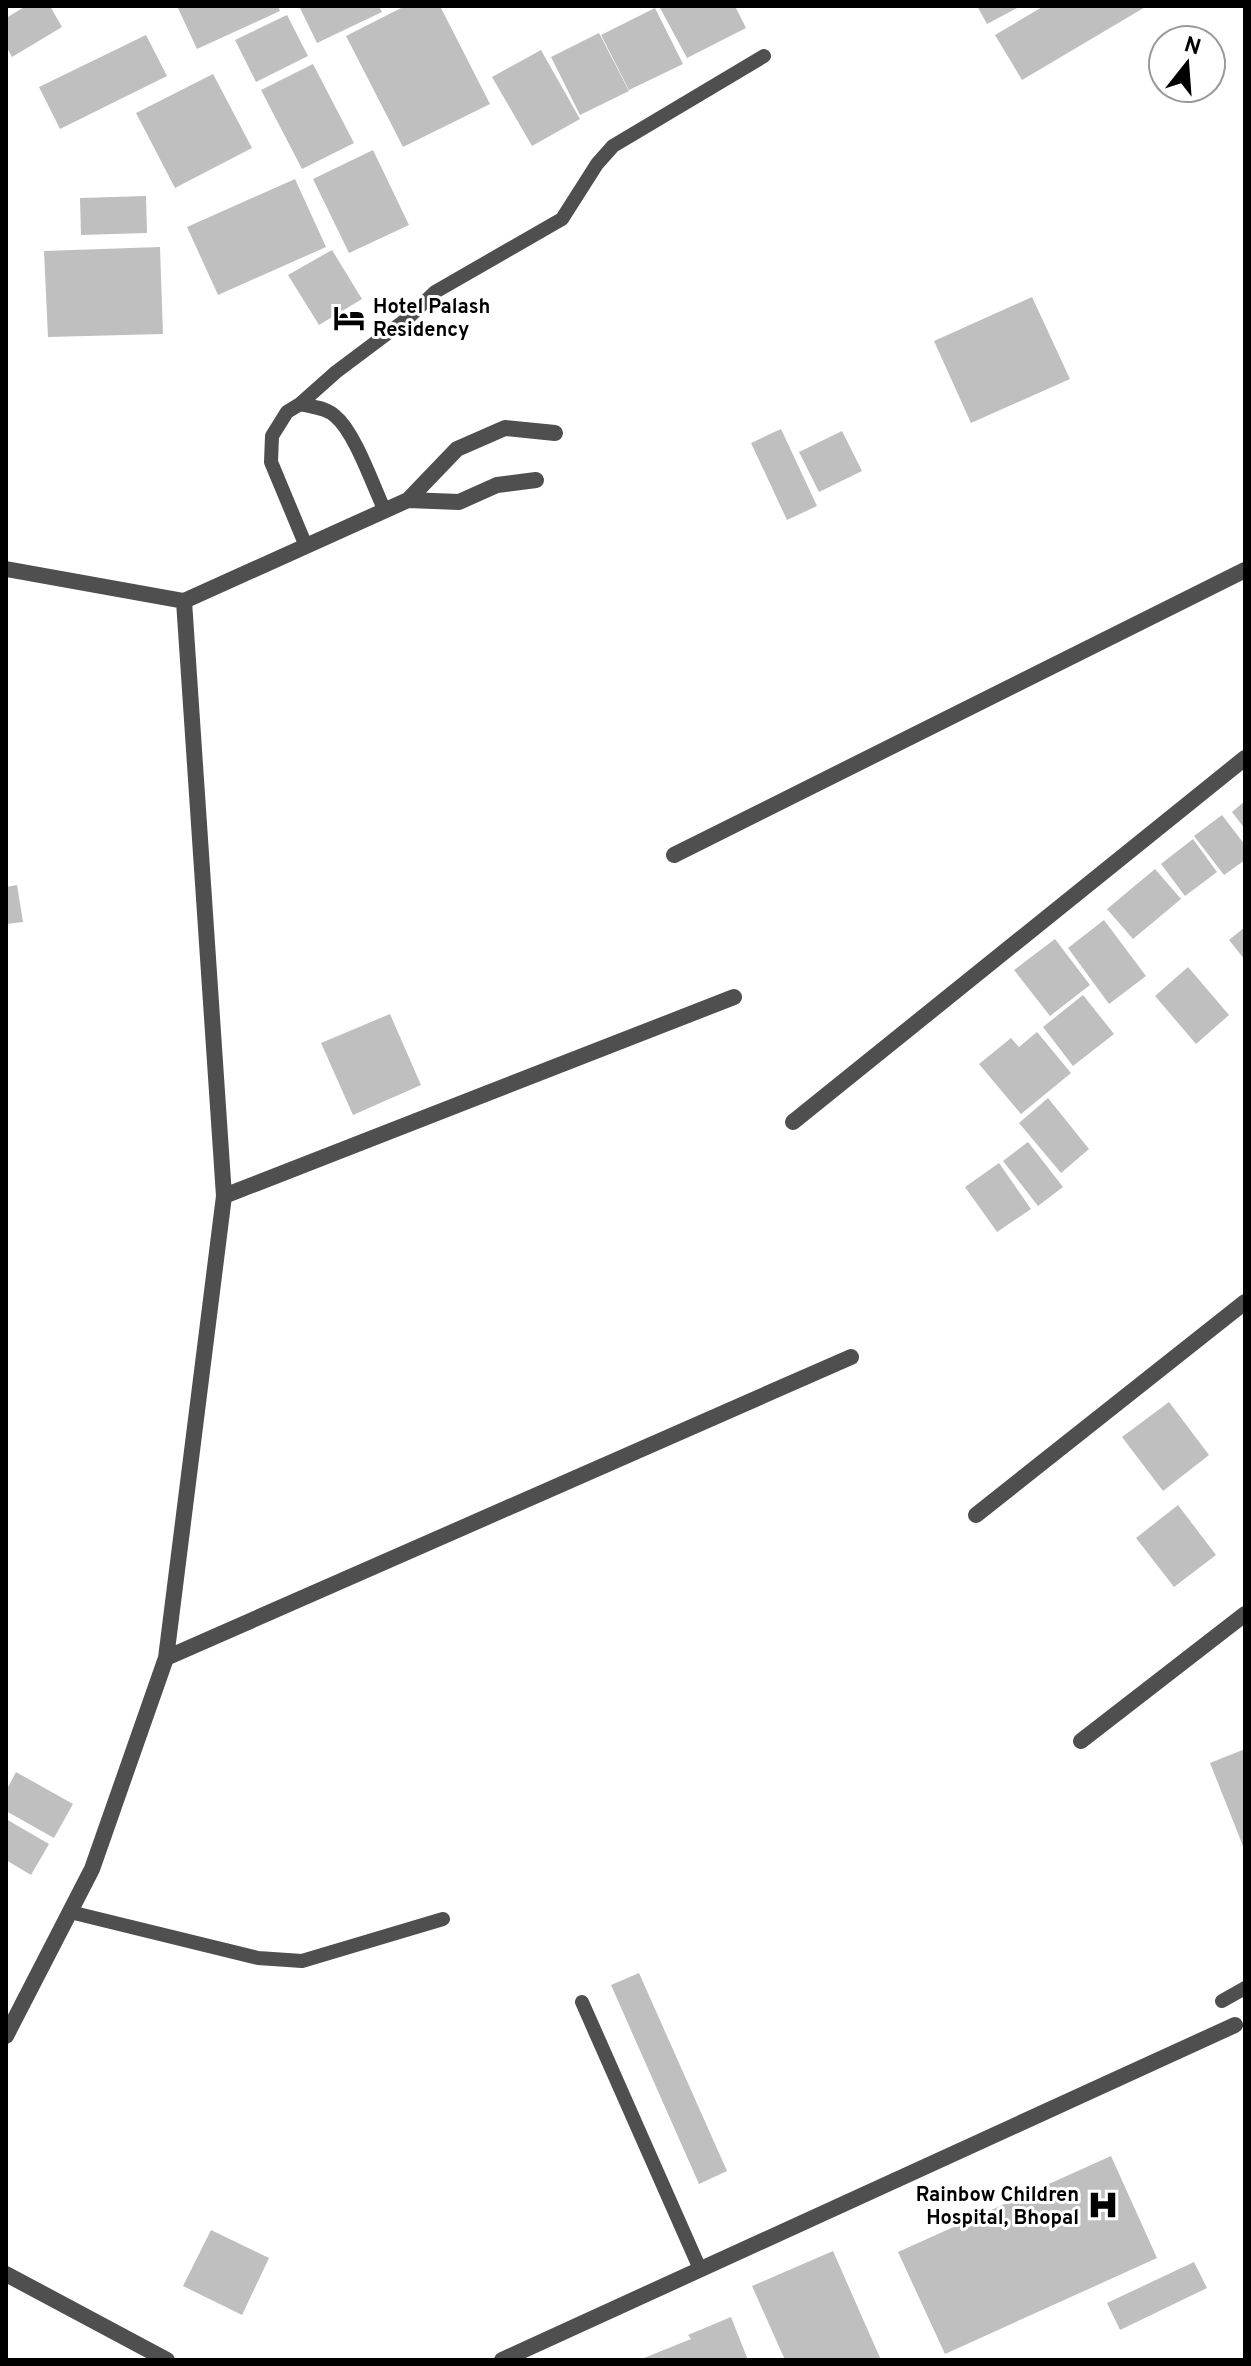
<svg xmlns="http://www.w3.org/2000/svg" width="1251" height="2366" font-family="Overpass,sans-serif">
	<rect width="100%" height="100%" fill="#fff"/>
	<path fill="#bfbfbf" d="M26 6H50L62 27 12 57 6 46V18Z
		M177 6H278L280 11 197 49Z
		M299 6H379L382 12 317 43Z
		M405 6H440L490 104 403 147 346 36Z
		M659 6H735L746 28 687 58Z
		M977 6H1021L987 24Z
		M1044 6H1147L1022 80 995 35Z
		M655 8 683 64 629 90 601 35Z
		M287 15 308 56 256 82 235 40Z
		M599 33 629 91 580 115 551 57Z
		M146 35 167 76 60 129 39 87Z
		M541 50 580 119 532 146 492 77Z
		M313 64 354 143 302 169 261 90Z
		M213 74 252 148 175 188 136 113Z
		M373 150 409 225 349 253 313 179Z
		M295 179 326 247 218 295 187 227Z
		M146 196 147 233 81 235 80 198Z
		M160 247 163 334 48 337 44 251Z
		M332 250 362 299 319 325 288 275Z
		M1032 297 1070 379 971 423 934 341Z
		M781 429 817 506 787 520 751 443Z
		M842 431 862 471 819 492 799 452Z
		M1245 801V829L1232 812Z
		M1222 815 1245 845V860L1224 875 1194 836Z
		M1193 839 1217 872 1185 896 1161 864Z
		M1155 869 1181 899 1133 939 1107 909Z
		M17 885 23 922 6 924V887Z
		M1104 920 1146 976 1109 1004 1068 948Z
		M1245 927V960L1229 940Z
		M1055 939 1090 985 1050 1016 1014 970Z
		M1188 967 1229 1015 1196 1044 1155 996Z
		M1083 995 1114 1034 1073 1066 1043 1027Z
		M390 1014 421 1085 353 1115 321 1043Z
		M1037 1032 1071 1073 1021 1114 979 1064 1011 1038 1019 1047Z
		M1048 1098 1089 1149 1061 1173 1019 1123Z
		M1028 1142 1063 1187 1038 1206 1003 1161Z
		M999 1163 1031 1209 997 1232 965 1187Z
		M1169 1402 1209 1455 1163 1491 1122 1437Z
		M1178 1505 1216 1555 1174 1587 1136 1538Z
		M1245 1749V1851L1210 1763Z
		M16 1772 73 1804 54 1838 6 1811V1791Z
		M6 1819 49 1844 31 1875 6 1860Z
		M639 1973 727 2171 699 2184 611 1985Z
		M1111 2156 1157 2258 945 2354 898 2252Z
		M211 2230 269 2258 242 2315 183 2286Z
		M833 2251 881 2360H785L752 2286Z
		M1194 2262 1207 2288 1120 2330 1107 2303Z
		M731 2317 748 2360H639L691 2339 688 2335Z"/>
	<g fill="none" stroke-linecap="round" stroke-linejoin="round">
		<path stroke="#4f4f4f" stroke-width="14" d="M300 404 336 372 408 318 435 292 562 219 597 164 613 146 764 56
			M306 546 271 462 272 436 287 412 300 404C311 407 326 407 335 416 355 432 373 486 385 511
			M70 1912 258 1958 302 1961 443 1919
			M1222 2001 1245 1988
			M582 2002 700 2269"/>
		<path stroke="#4f4f4f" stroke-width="16" d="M408 500 459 502 497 485 536 480
			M6 569 184 601 408 500 457 449 505 428 555 433
			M674 855 1245 570
			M793 1122 1245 758
			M224 1196 734 997
			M976 1515 1245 1302
			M166 1658 851 1357
			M1081 1741 1245 1614
			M6 2036 92 1869 166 1658 224 1196 184 601
			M6 2274 167 2360
			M502 2360 1235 2025"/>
	</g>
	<defs>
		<symbol id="hotel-bare" viewBox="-9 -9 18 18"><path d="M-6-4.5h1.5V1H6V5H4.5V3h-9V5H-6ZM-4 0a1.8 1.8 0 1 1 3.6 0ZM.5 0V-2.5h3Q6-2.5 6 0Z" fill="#000" stroke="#fff" stroke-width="2.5" paint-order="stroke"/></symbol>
		<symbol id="hospital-bare" viewBox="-9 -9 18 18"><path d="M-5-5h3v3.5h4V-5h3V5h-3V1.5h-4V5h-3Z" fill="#000" stroke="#fff" stroke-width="2.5" paint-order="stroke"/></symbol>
	</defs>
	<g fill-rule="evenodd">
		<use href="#hotel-bare" x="327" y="296" width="44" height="44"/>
		<use href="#hospital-bare" x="1081" y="2183" width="44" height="44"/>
	</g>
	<g text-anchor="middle" stroke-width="6" stroke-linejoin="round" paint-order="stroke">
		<g font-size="20" font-weight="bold" fill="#000" stroke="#fff" text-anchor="start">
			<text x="373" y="313">Hotel Palash<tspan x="373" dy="23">Residency</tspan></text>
			<text x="1079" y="2201" text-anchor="end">Rainbow Children<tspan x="1079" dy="23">Hospital, Bhopal</tspan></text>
		</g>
	</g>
	<rect width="1251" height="2366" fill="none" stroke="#000000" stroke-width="16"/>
	<g transform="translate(1187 64) rotate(17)"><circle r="38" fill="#ffffff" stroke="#999999" stroke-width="2"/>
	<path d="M0-6L14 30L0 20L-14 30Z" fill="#000000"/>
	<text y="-12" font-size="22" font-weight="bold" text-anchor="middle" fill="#000000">N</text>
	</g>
</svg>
